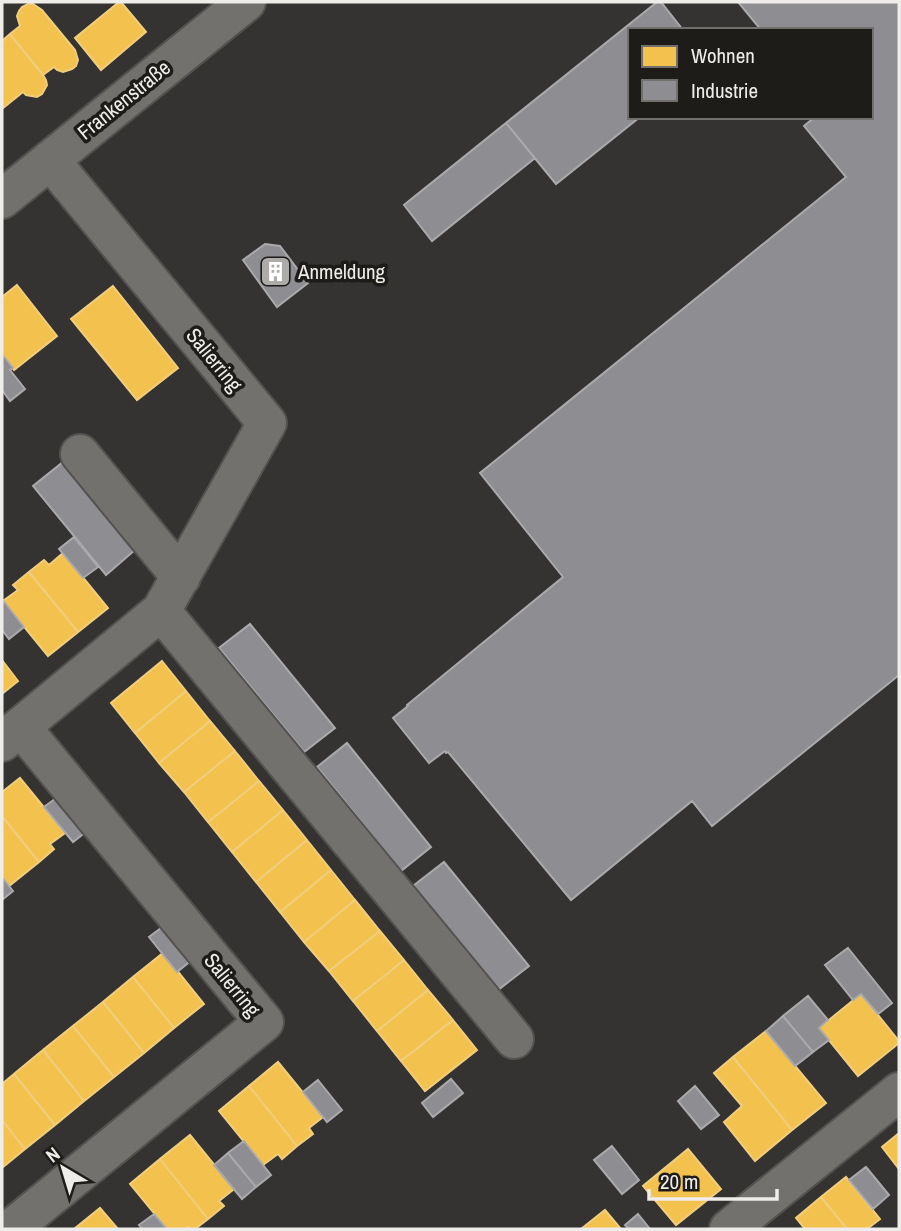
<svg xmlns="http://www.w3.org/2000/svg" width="901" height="1231" font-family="'Archivo Narrow',sans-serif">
	<rect width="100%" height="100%" fill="#353331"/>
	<path fill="#f2c14e" stroke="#f1ce7d" stroke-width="2" d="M119 2H121L146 32 101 70 75 38Z
		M28 4H33L42 10 75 50 78 60 76 66 72 69 63 72 57 70 54 67 43 75 10 34 20 26 17 16 19 11 22 7Z
		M10 34 43 75 46 80 47 85 42 94 37 97 26 95 23 92 2 109V41Z
		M17 285 57 336 14 370 2 354V297Z
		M113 286 178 368 137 400 71 319Z
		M63 553 108 608 78 632 29 572 44 560 49 565Z
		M29 572 78 632 48 656 3 601 18 590 13 585Z
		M2 660 18 681 2 694Z
		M162 661 186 691 135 733 111 703Z
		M186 691 210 721 159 763 135 733Z
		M210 721 235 751 184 792 159 763Z
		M235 751 259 781 208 822 184 792Z
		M20 778 65 833 50 844 54 849 39 862 2 816V792Z
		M259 781 283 810 232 852 208 822Z
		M283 810 307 840 256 882 232 852Z
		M2 816 39 862 9 886 2 877Z
		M307 840 331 870 280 912 256 882Z
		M331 870 355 900 304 942 280 912Z
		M355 900 380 931 329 971 304 942Z
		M380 931 404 960 353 1001 329 971Z
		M163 953 204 1004 174 1028 133 977Z
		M404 960 428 990 377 1031 353 1001Z
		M133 977 174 1028 144 1053 103 1002Z
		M428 990 453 1020 401 1061 377 1031Z
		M861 994 899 1041V1043L858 1076 819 1028Z
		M103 1002 144 1053 114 1077 73 1026Z
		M453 1020 477 1050 425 1091 401 1061Z
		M73 1026 114 1077 84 1101 43 1050Z
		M766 1031 826 1103 792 1130 733 1057Z
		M43 1050 84 1101 55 1125 14 1074Z
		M733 1057 792 1130 755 1161 724 1122 742 1106 714 1073Z
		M278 1062 323 1117 309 1128 313 1134 297 1146 249 1086Z
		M14 1074 55 1125 25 1149 2 1120V1084Z
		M249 1086 297 1146 282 1159 278 1154 263 1165 219 1111Z
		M2 1120 25 1149 2 1168Z
		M899 1133V1169L882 1147Z
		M190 1135 234 1189 219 1201 224 1206 208 1219 160 1159Z
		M688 1149 721 1189 676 1225 643 1186Z
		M160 1159 208 1219 195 1229H191L188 1227 185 1229H167L130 1184Z
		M846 1177 880 1219 867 1229H847L821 1197Z
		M821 1197 847 1229H805L796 1218Z
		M100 1208 118 1229H74Z
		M605 1210 621 1229H581Z"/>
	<path fill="#8d8d92" stroke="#aaaaac" stroke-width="2" d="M657 2H661L683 30H630V117H640L556 184 506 123Z
		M738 2H899V675L712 826 692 801 571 900 448 752 446 753 445 751 429 763 393 718 408 706 407 705 563 577 480 473 846 177 804 126 815 117H871V30H761Z
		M506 123 535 158 432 241 404 205Z
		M265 244 280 246 308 283 277 307 243 260Z
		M2 354 13 368 10 370 25 389 10 401 2 390Z
		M63 462 135 550 106 575 33 486Z
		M74 537 98 567 83 578 59 549Z
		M2 599 24 627 9 639 2 630Z
		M250 624 335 728 304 752 219 648Z
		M347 743 431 847 401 871 317 767Z
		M59 796 87 831 73 842 44 807Z
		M444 862 529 966 498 990 413 886Z
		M2 877 13 891 2 900Z
		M165 925 193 959 177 972 149 937Z
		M848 948 892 1003 878 1014 861 994 853 1000 825 965Z
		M808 996 828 1020 819 1028 829 1040 813 1052 783 1016Z
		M783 1016 813 1052 795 1066 766 1031Z
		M451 1079 463 1093 433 1117 422 1103Z
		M318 1080 342 1110 327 1122 303 1092Z
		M695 1086 719 1115 701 1129 678 1101Z
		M244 1141 271 1175 256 1187 228 1153Z
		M612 1146 639 1180 622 1194 594 1160Z
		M228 1153 256 1187 242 1199 214 1165Z
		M866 1167 889 1195 873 1209 849 1180Z
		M154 1214 167 1229H142L139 1225Z
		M638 1214 650 1229H629L625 1225Z"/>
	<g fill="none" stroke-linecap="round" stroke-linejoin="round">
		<defs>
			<path id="street" d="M2 199 246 2
				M80 454 181 577
				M161 611 514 1039
				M2 742 161 611 267 423 50 160
				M11 1229 264 1022 21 727
				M729 1229 899 1092"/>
		</defs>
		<use href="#street" stroke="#535250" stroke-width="42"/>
		<use href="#street" stroke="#72716e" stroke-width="38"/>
	</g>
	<defs>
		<symbol id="building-square" viewBox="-11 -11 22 22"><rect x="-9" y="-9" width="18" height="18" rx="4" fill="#aeaca9" stroke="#1d1c19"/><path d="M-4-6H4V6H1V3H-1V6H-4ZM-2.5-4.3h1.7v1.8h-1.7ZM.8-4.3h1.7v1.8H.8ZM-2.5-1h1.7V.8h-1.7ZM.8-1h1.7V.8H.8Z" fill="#fff"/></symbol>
	</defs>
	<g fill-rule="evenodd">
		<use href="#building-square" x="258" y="254" width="35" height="35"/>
	</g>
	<g text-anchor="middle" stroke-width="7" stroke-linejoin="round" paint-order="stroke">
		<g font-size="21" fill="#efedea" stroke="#1d1c19">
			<text transform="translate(124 100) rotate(-39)" y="7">Frankenstraße</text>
			<text transform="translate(214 360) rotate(51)" y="7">Salierring</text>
			<text transform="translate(232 985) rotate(51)" y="7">Salierring</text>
		</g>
		<g font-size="21" fill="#efedea" stroke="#1d1c19" text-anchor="start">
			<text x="298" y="279">Anmeldung</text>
		</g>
	</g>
	<rect width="901" height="1231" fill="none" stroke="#efedea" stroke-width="7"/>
	<rect x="628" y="28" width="245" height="91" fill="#1d1c19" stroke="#71706d" stroke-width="2"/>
	<rect x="642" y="46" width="35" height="21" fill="#f2c14e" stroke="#71706d" stroke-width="2"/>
	<text x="691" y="63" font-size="21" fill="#efedea">Wohnen</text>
	<rect x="642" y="80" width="35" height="21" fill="#8d8d92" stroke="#71706d" stroke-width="2"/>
	<text x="691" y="98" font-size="21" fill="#efedea">Industrie</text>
	<g transform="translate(63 1168) rotate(322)" stroke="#1d1c19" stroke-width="5" paint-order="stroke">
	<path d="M0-5L12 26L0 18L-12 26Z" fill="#efedea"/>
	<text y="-10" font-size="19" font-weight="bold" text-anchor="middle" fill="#efedea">N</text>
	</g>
	<path d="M649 1189v10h128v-10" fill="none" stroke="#efedea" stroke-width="3.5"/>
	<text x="660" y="1189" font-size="21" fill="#efedea" stroke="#1d1c19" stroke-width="5" paint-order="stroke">20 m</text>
</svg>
